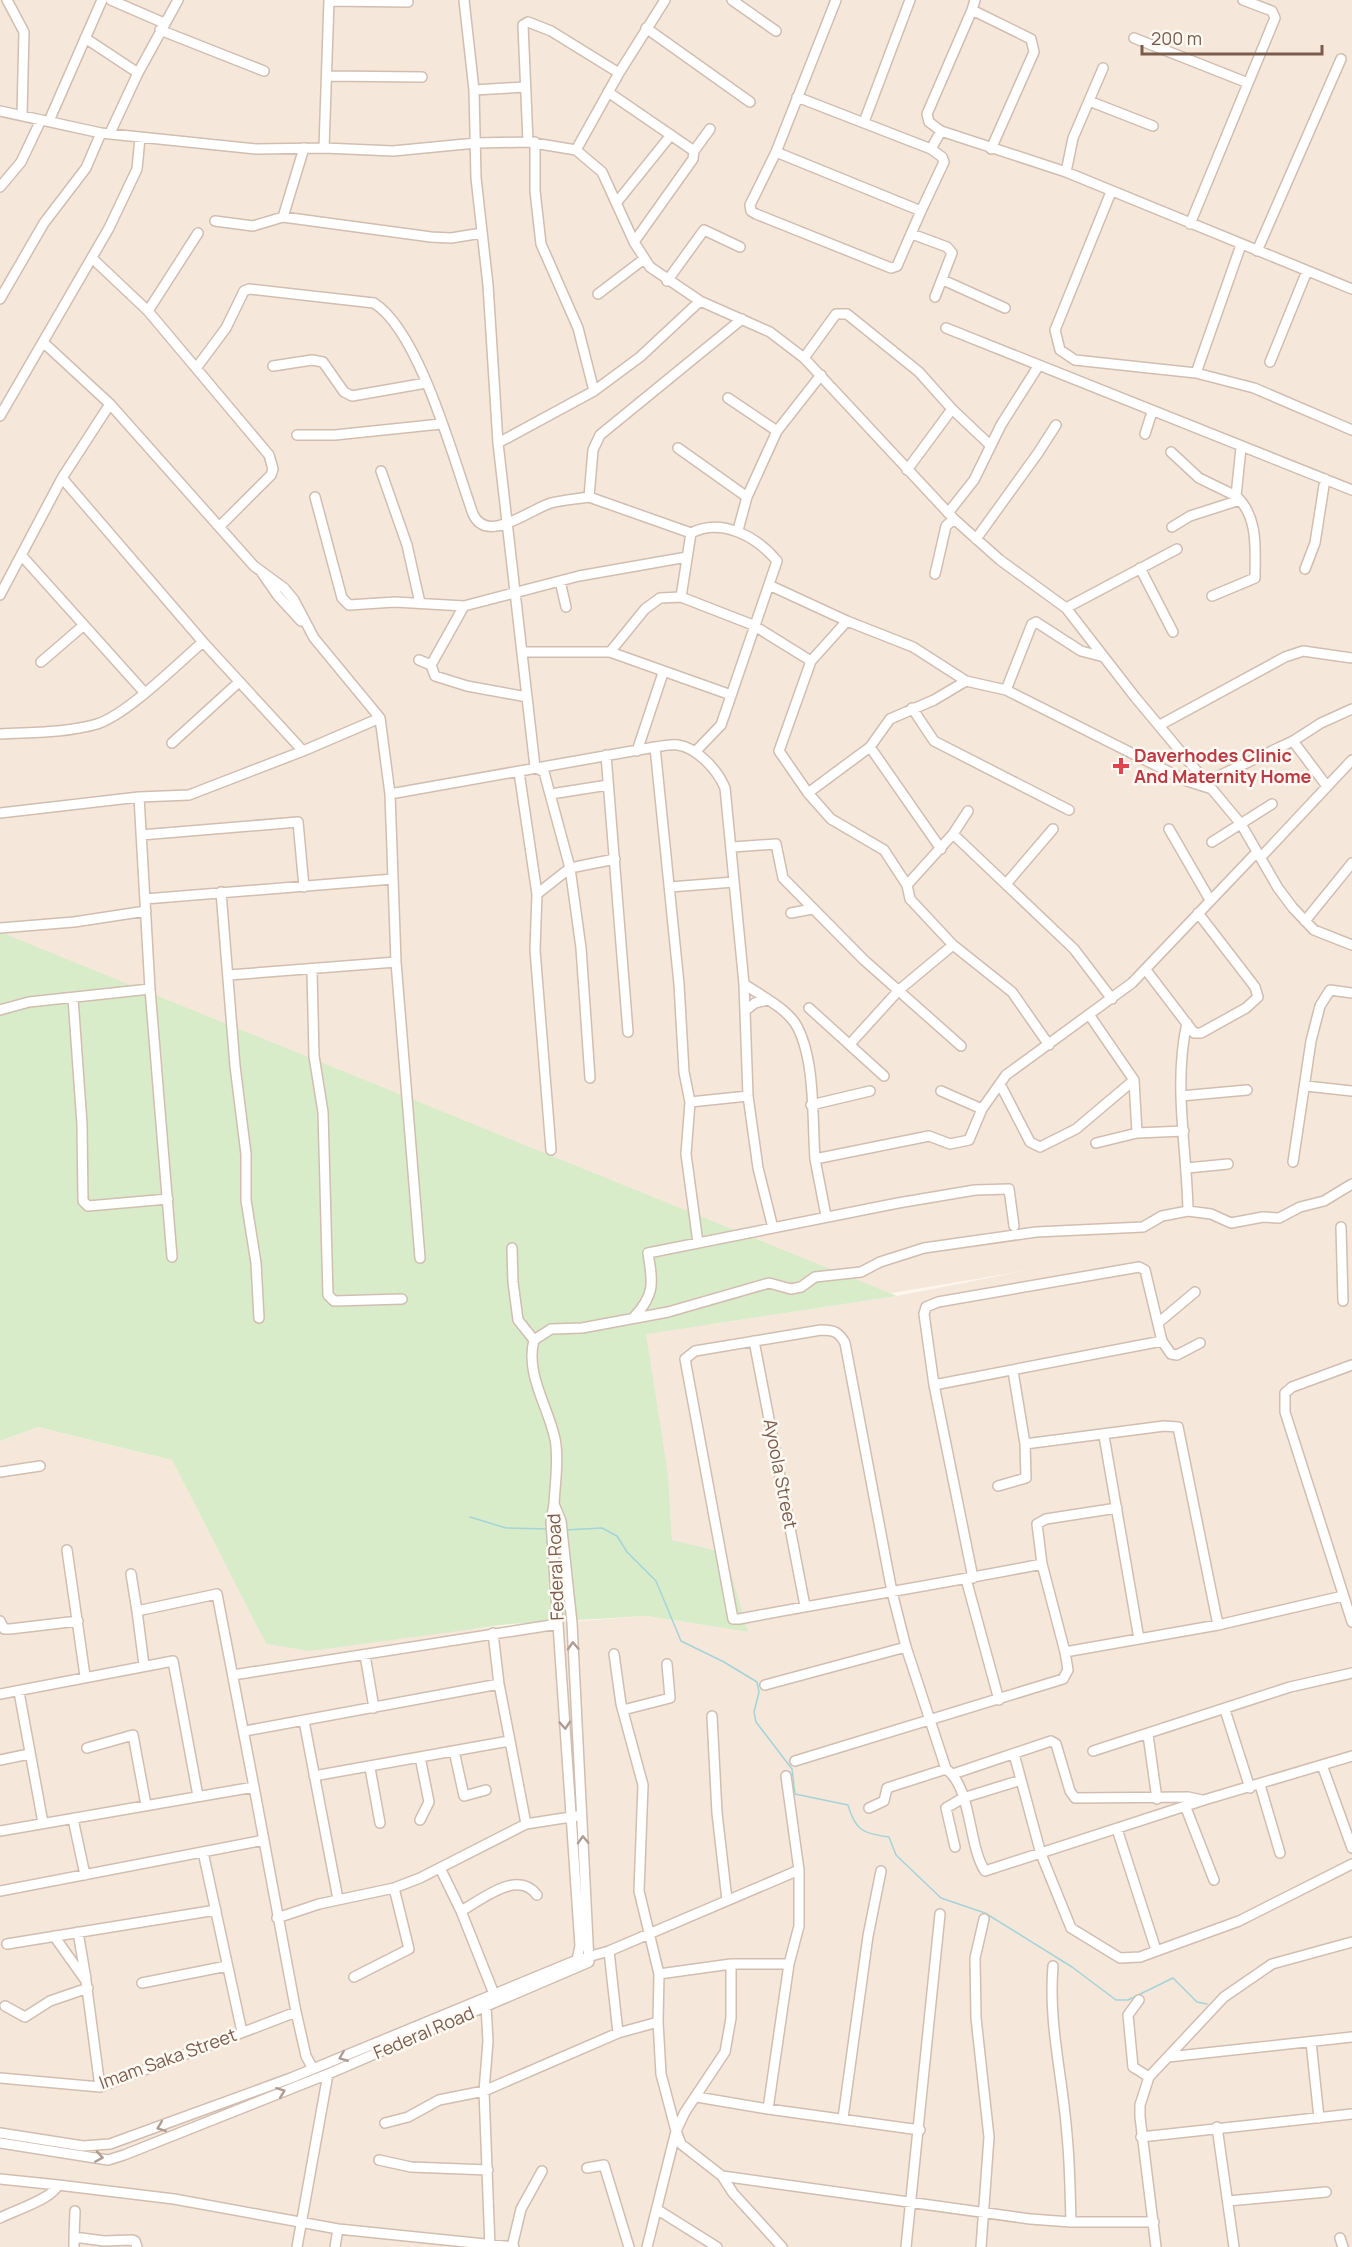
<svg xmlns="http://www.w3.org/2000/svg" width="1352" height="2247" font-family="Manrope,sans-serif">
	<rect width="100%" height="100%" fill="#fdf6ec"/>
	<path fill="#f5e8da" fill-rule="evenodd" d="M0 0H1352V2247H0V1441L38 1427 172 1460 266 1644 647 1616 748 1632 672 1540 668 1474 0 1224ZM1024 1271 897 1296 707 1325 706 1324Z"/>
	<path fill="#d8ecc9" d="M0 932 897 1296 646 1334 668 1474 672 1540 725 1553 748 1632 647 1616 510 1624 310 1651 266 1644 172 1460 38 1427 0 1441Z"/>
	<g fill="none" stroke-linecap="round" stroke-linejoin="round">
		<path stroke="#a5d3da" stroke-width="1.5" d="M470 1517 506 1528 548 1529
			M565 1530 602 1528 617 1536 627 1552 656 1581 681 1641 724 1662 757 1682 759 1692 754 1712 756 1722 792 1769 795 1794 848 1805C855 1830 863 1834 889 1837L896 1855 941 1898 985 1913 1072 1967 1116 2000H1128L1173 1978 1197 2002 1207 2004"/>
		<defs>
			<path id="minor" d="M7 0 24 32 22 115
				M111 0 164 23
				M464 0 474 90 476 178 488 285 498 443 535 767 544 772 570 868 581 948 590 1078
				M732 0 776 31
				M836 0 776 152 921 211 944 162 942 157 931 149
				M975 0 972 10 1031 39 1034 52 991 149
				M329 1 408 2
				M972 10 927 114 929 122 941 131 1066 172 1352 289
				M646 28 750 102
				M160 30 264 71
				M85 38 138 73
				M1134 38 1248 83
				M327 76 422 77
				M474 90 525 87
				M608 92 694 151 693 159 634 242
				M797 97 931 149 941 131
				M1089 101 1153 126
				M0 111 101 133 256 149 324 148 393 151 476 143 528 142 576 150 602 172 634 242 650 267 700 301 770 332 804 358 954 519 1000 560 1066 608 1135 697 1241 824 1278 888 1293 908 1314 930 1352 945
				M49 121 102 0
				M864 122 910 0
				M110 133 138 73 178 0
				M528 142 523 25 528 22 551 31 619 73
				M535 142V191L541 244 578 328 594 391
				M324 148 329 0
				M576 150 619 73 665 0
				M694 151 710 129
				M776 152 750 205 751 211 756 214 891 268 897 266 921 211
				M1066 172 1073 138 1103 68
				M0 187 21 162 41 120
				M1111 192 1055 330 1060 350 1075 360 1196 373 1254 388 1352 430
				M617 202 671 135
				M283 217 304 148
				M215 221 253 226 283 217 431 237 451 238 482 233
				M1190 224 1275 18 1272 11 1243 0
				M912 234 947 247 952 253 935 297
				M1257 251 1341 59
				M93 259 148 311 269 455 273 469 271 475 220 526
				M943 280 1005 308
				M667 281 704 230 740 247
				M598 294 644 259
				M0 299 44 223 86 168 101 133
				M148 311 198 233
				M946 328 1352 490
				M804 358 836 314H847L919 372 952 409 990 445
				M1270 362 1307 271
				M273 366 312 360 323 362 344 392 352 396 426 383
				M197 367 226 328 244 291 249 289 374 303C420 332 454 461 473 514 487 545 530 509 551 503 563 500 577 499 589 497L593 450 600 435 742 319
				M1196 373 1241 245
				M728 398 777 431
				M0 416 109 228 137 169 140 138
				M1145 434 1152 412
				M297 435H335L441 424
				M498 443 594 391 640 357 700 301
				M678 448 747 497
				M1171 452 1199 478 1236 496
				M907 470 952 409
				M381 471 407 545 420 603
				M62 478 203 642 303 751
				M315 497 342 598 349 605 395 602 464 606 579 576 687 557
				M589 497 691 533C722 517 757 537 777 561L721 725 695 752
				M948 513 974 480 1001 425 1039 365
				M1172 527 1190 516 1240 500
				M738 530 747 497 777 431 821 375
				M976 539 1038 453 1056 425
				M22 556 144 692
				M1140 568 1173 632
				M1305 569 1315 543 1325 479
				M262 573 278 596 301 621
				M935 574 946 526 954 519
				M560 581 566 607
				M769 585 847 621 913 647 966 681 1006 690 1187 781 1212 789
				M0 595 62 478 110 404
				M1212 596 1255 578C1255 550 1259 517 1236 496L1241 448
				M681 597 691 533
				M1066 608 1177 549
				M847 621 811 661 779 751 808 793 831 819 884 850 907 885 910 899 953 945 1012 992 1049 1045
				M522 652H610L731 695
				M610 652 645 609 660 598 681 597 753 625 811 661
				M419 660 431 665 435 676 467 686 527 697
				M41 662 84 625
				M431 665 464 606
				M1006 690 1032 624 1036 622 1081 651 1104 657
				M912 708 934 741 1069 810
				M380 718 390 794
				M1160 725 1285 657 1303 651 1352 658
				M0 734C32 732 66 733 97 724 128 714 177 664 203 642
				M1293 741 1326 785
				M172 743 239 682
				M655 747 679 984 684 1072 690 1102 686 1154 698 1243
				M870 747 941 849
				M637 751 663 673
				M606 755 628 1032
				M519 772 537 894 535 950 551 1150
				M1206 782 1293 741 1321 723 1352 709
				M808 793 870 747 890 719 934 700 966 681
				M551 794 608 785
				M139 797 150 989 172 1257
				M0 813 139 797 189 795 303 751 380 718 314 638 294 600 284 588 254 566 110 404 44 343
				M1169 829 1210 900
				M953 834 1074 949 1112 999
				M141 835 298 822 304 887
				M1212 842 1272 804
				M733 847 776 844 783 878 864 960 961 1046
				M1261 857 1352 760
				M1006 884 1053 829
				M907 885 953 834 968 811
				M670 887 734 882
				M221 892 235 1066 246 1154V1200L256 1263 259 1318
				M537 894 570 868 615 859
				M145 899 393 879
				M791 913 812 909
				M1305 921 1352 863
				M0 928 74 922 146 911
				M1146 970 1194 1033H1201L1246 1008 1258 997 1255 987 1198 913
				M312 971 314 1056 323 1112 328 1295 334 1301 402 1299
				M229 975 396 962
				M744 984 748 1096 758 1168 773 1228
				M73 998 82 1124 83 1201 88 1206 168 1199
				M809 1008 884 1076
				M0 1010 29 1002 150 989
				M746 1010 755 1003 768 1000
				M1090 1016 1134 1080 1137 1133
				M1187 1023C1173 1084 1187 1150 1188 1211
				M850 1044 899 990 953 945
				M1000 1084 1030 1142 1040 1147 1076 1129 1134 1080
				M1306 1086 1352 1091
				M941 1091 982 1109
				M1181 1096 1247 1090
				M690 1102 748 1096
				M811 1105 870 1091
				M1096 1143 1137 1133 1184 1131
				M815 1159 826 1216
				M1293 1162 1311 1041 1320 1006 1330 990 1352 993
				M1187 1168 1228 1164
				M1341 1227 1343 1301
				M512 1248 513 1282 518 1320 534 1340 551 1329 582 1328 668 1312 769 1283 791 1289 801 1287 815 1277 861 1272 880 1262 924 1248 1036 1232 1143 1227 1162 1216 1188 1211 1211 1214 1231 1223 1263 1217 1279 1218 1300 1207 1324 1201 1352 1184
				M420 1258 396 962 390 794 655 747C662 746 671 744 678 745 698 748 718 771 725 788L744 984C760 995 784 1007 795 1023 816 1057 812 1120 815 1159L929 1136 950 1144 969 1140 982 1109 1006 1075 1132 983 1256 853
				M634 1317C655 1295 653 1283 648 1253L898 1203 975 1190 1009 1189 1014 1226
				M1158 1323 1195 1292
				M534 1340C525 1374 548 1406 555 1439 559 1459 555 1484 554 1504
				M754 1341 805 1606
				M1162 1341 1171 1354 1177 1355 1200 1343
				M1352 1365 1292 1387 1285 1393V1412L1352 1622
				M1013 1371 1025 1444 1164 1426 1178 1427 1218 1625
				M934 1385 1162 1341 1145 1270 1139 1267 938 1302 926 1307 924 1314 934 1385 973 1578
				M1104 1436 1139 1639
				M0 1472 40 1466
				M998 1486 1026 1478 1025 1444
				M67 1550 85 1676
				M1042 1564C941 1584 840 1600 739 1619H733L685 1359 695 1351 821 1330C834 1330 839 1332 845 1343L892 1592 906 1647 946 1769C972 1787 968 1846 985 1871L1204 1800 1352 1756
				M131 1574 137 1611
				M966 1579 999 1700
				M0 1621 4 1629H10L78 1621
				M1065 1652 1042 1564 1037 1524 1046 1519 1117 1508
				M614 1654 621 1704 643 1785 639 1891 659 1974 658 2022 661 2074 676 2131 681 2144 722 2176 733 2193 782 2247
				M365 1655 374 1708
				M144 1665 137 1611 217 1594 254 1787
				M233 1675 558 1624
				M765 1685 906 1647
				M19 1692 43 1823
				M0 1694 173 1661 198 1796
				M623 1710 670 1698 667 1664
				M1225 1710 1250 1788
				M712 1716 717 1813 727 1900
				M304 1721 338 1899
				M245 1731 499 1684
				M1148 1735 1157 1799
				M87 1748 133 1735 146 1805
				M454 1751 464 1796 486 1790
				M1093 1751 1290 1687 1352 1673
				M1014 1754 1041 1854 1071 1928 1120 1958 1140 1957 1239 1921 1352 1864
				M0 1760 29 1754
				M795 1761 1063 1679 1068 1670 1065 1652 1218 1625 1343 1596
				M1322 1765 1352 1848
				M370 1768 380 1823
				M953 1774 1051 1741 1056 1744 1070 1791 1075 1798 1188 1797 1202 1800
				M314 1776 509 1741
				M786 1776 799 1870
				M1260 1785 1280 1853
				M869 1808 884 1801 887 1788 946 1769
				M1186 1808 1214 1880
				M73 1819 85 1875
				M420 1820 429 1802 420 1757
				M526 1824 577 1816
				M1117 1829 1156 1950
				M0 1831 254 1787 296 2012 306 2056 313 2069
				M955 1847 946 1808 963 1798 1021 1780
				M203 1852 242 2032
				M440 1868 461 1911 494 1994
				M0 1891 264 1840
				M461 1911C483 1899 518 1869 537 1895
				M277 1918 319 1904 394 1888 420 1878 526 1824 499 1684 493 1633
				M78 1932 86 1979
				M54 1936 86 1981 100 2087
				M7 1944 216 1910
				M609 1951 618 2033
				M1053 1966C1048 2024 1063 2078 1067 2135 1070 2164 1070 2193 1071 2222
				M659 1974 731 1964H789
				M354 1977 409 1949 394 1888
				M142 1983 227 1966
				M1139 2000 1128 2015 1133 2067 1149 2077
				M5 2006 25 2017 50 2001 88 1988
				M486 2006 488 2041 484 2091 490 2247
				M1311 2042 1319 2118
				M1168 2057 1352 2037
				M0 2078 100 2087 296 2012
				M697 2097 768 2109 920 2130
				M843 2118 868 1936 881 1871
				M385 2123 408 2117 439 2100 484 2091 618 2033 658 2022
				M1217 2127 1234 2247
				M0 2133 83 2146 110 2144 291 2078 577 1960 609 1951 799 1870V1926L789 1964 768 2109
				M1141 2137 1352 2114
				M0 2143 108 2160 124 2155 328 2074 589 1962 572 1623 561 1521 554 1504 551 1522 580 1946 577 1960
				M379 2160 411 2167 488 2170
				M587 2168 604 2165 629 2247
				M722 2176 1030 2219 1071 2222H1154
				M0 2179 58 2185C54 2198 13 2211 0 2218
				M58 2185 174 2199 338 2229 514 2247
				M1228 2201 1326 2192
				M658 2210 717 2247
				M74 2237 75 2211
				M1340 2238 1343 2247
				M74 2247V2237L104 2241 132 2240 135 2241 137 2247
				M297 2247 328 2074
				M335 2247 338 2229
				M512 2247 521 2209 542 2171
				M647 2247 676 2131 685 2112 725 2052 731 2018V1964
				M906 2247 940 1914
				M981 2247 989 2137 976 2018 975 1958 984 1919
				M1156 2247 1140 2117V2105L1149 2077 1224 1997 1272 1964 1352 1942"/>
		</defs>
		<use href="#minor" stroke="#d1beb0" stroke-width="12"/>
		<use href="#minor" stroke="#fff" stroke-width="9"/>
	</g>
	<defs><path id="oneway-chevron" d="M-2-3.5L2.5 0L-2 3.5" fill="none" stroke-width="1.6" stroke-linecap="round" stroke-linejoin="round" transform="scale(1.5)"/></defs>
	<g stroke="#af9d94">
		<use href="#oneway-chevron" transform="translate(573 1646) rotate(-93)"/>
		<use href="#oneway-chevron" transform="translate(565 1725) rotate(86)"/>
		<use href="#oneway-chevron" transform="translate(583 1840) rotate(-92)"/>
		<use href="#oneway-chevron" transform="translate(343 2057) rotate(158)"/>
		<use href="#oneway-chevron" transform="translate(281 2092) rotate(-21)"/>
		<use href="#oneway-chevron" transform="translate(161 2127) rotate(159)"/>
		<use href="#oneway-chevron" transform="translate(99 2157) rotate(9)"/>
	</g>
	<path fill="#e0444e" stroke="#fffaf3" stroke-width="2" d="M1118 757h6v6h6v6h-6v6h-6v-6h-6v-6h6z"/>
	<g text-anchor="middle" stroke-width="5" stroke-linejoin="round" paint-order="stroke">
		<g font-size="18" font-weight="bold" fill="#be3a42" stroke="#fffaf3" text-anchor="start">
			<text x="1134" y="762">Daverhodes Clinic<tspan x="1134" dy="21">And Maternity Home</tspan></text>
		</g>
		<g font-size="18" fill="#7a5c4d" stroke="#fffaf3">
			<text transform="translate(780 1474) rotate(79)" y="6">Ayoola Street</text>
			<text transform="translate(556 1567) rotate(-92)" y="6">Federal Road</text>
			<text transform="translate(424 2033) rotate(-23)" y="6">Federal Road</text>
			<text transform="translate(168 2059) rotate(-20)" y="6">Imam Saka Street</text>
		</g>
	</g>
	<path d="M1142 45v9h180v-9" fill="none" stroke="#7a5c4d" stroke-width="3"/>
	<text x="1151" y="45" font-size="18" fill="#7a5c4d" stroke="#fffaf3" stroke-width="4.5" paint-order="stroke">200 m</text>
</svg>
